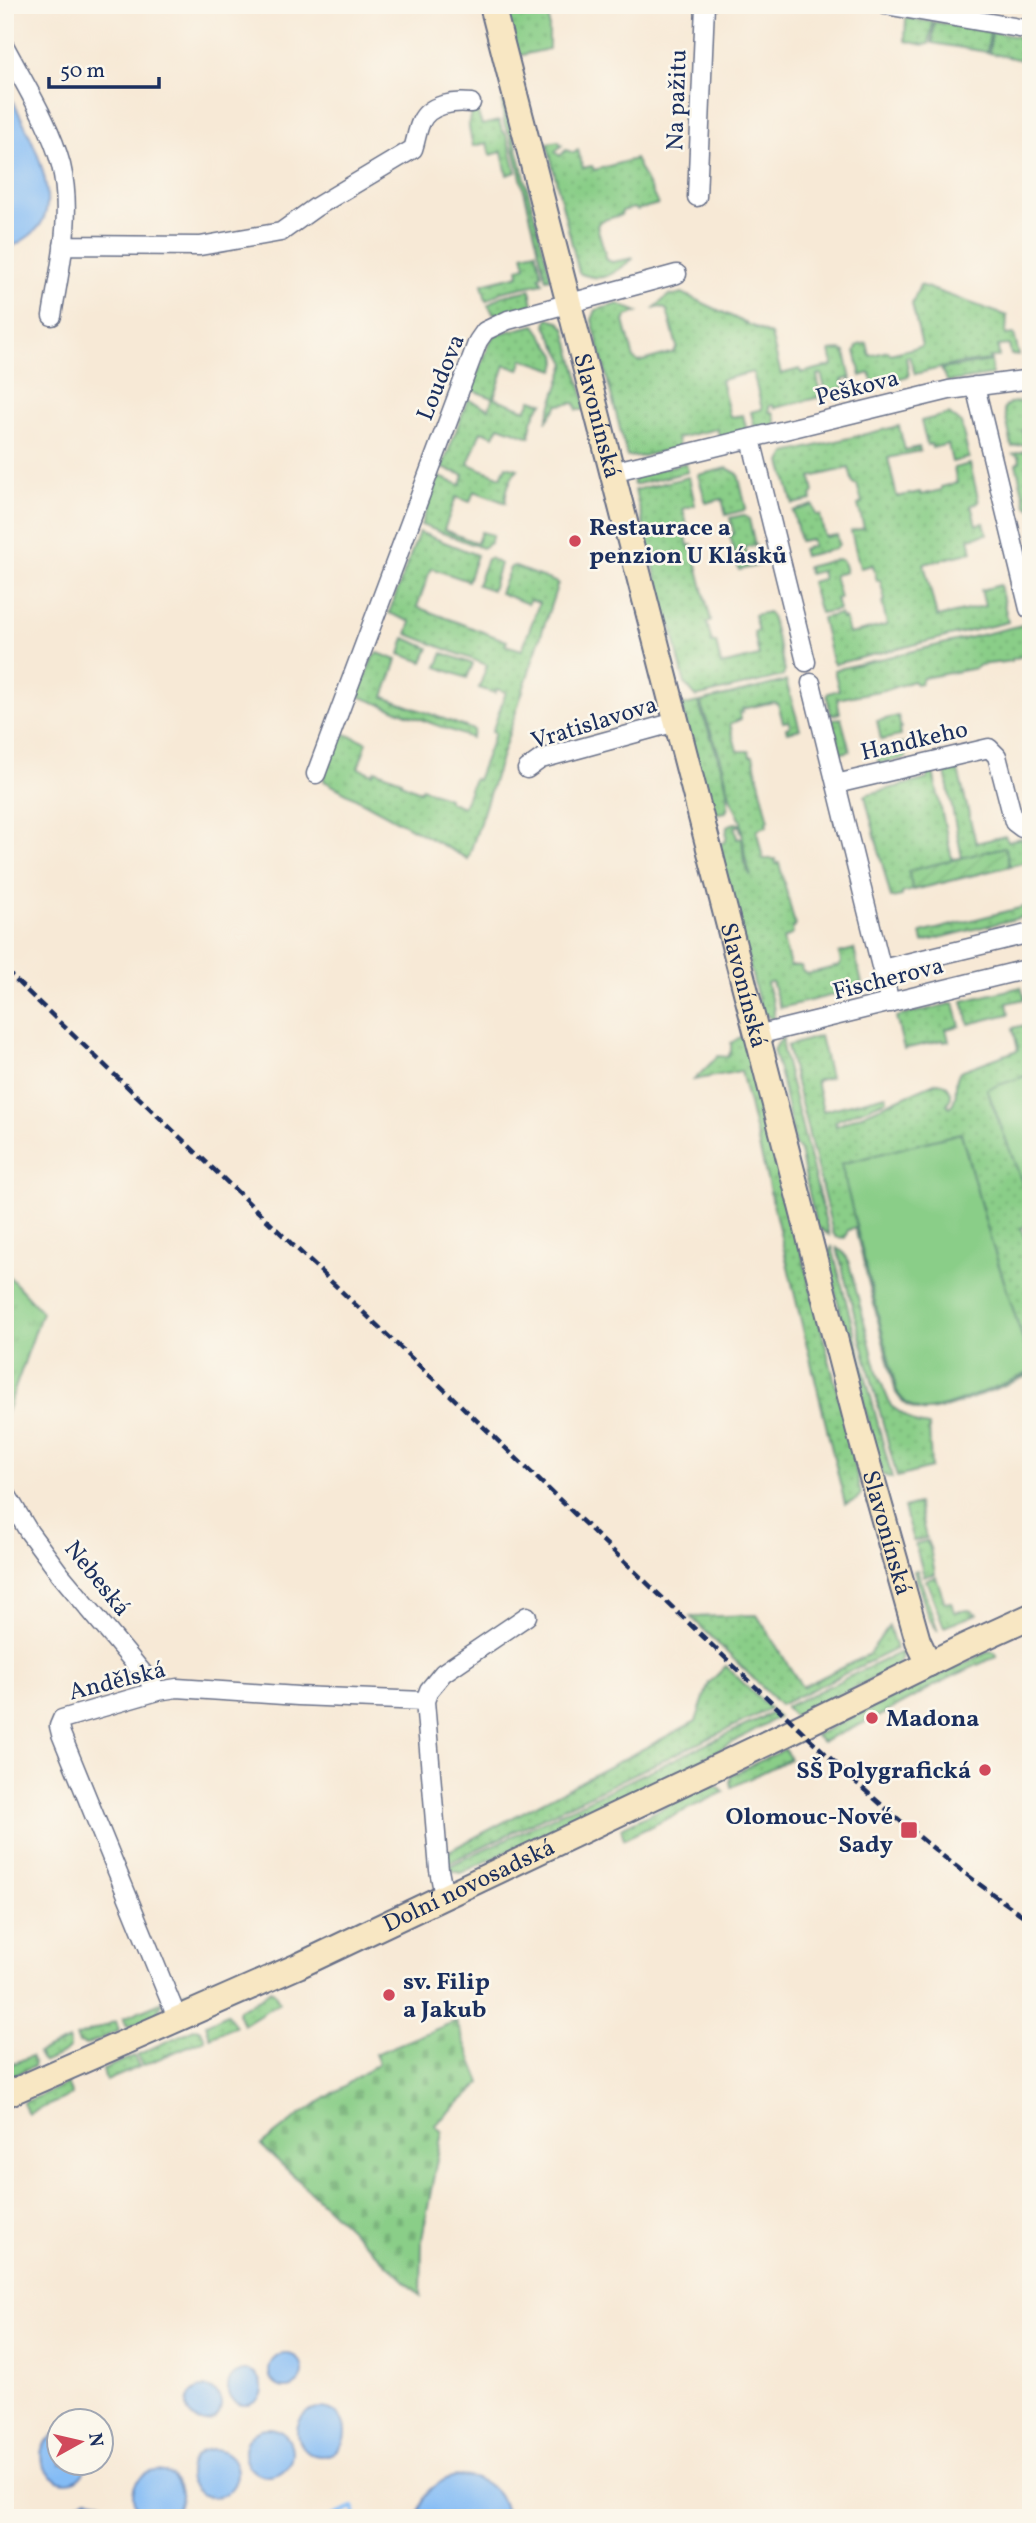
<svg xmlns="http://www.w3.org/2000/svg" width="1036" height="2523" font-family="Vollkorn,serif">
	<defs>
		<pattern id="grass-dots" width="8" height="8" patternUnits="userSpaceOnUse" patternTransform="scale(1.75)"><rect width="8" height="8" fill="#8ace88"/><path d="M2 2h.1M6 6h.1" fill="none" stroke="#76b178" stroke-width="1.8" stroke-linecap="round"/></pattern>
		<pattern id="cemetery-stones" width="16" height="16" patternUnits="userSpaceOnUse" patternTransform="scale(1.75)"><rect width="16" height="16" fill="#8ace88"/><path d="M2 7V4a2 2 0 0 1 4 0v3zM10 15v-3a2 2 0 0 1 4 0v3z" fill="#76b178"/></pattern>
		<pattern id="park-tufts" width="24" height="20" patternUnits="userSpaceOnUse" patternTransform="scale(1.75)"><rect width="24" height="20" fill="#8ace88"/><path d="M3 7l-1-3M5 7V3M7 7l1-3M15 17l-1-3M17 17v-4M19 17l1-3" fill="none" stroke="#76b178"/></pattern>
		<pattern id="garden-furrows" width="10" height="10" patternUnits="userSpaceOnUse" patternTransform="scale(1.75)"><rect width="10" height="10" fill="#8ace88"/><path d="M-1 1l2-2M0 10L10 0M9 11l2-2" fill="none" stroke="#76b178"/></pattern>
	</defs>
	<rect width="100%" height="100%" fill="#fbf7ec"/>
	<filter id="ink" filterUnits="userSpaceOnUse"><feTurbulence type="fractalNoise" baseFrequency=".0143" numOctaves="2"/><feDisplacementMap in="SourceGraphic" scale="14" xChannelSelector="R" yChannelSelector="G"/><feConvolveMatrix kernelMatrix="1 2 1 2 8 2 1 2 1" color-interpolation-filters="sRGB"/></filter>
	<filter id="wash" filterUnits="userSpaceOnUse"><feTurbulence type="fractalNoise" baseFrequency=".00686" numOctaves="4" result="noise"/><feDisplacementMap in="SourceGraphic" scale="28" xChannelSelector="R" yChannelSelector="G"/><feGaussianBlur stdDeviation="1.57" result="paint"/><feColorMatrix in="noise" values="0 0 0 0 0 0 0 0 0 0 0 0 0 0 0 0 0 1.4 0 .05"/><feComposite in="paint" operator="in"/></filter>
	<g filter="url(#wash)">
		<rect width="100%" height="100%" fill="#f7e9d6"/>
		<path fill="url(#grass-dots)" stroke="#527e73" stroke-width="2" d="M505 5 534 8V13L537 9H549V49L517 56Z
			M906 18 933 22 929 44 924 45 905 41Z
			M935 22 990 32 987 52 932 43Z
			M992 32 1031 39V62L989 53Z
			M502 102H505L551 278 546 279 510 134C501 125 505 114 502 102Z
			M476 108 482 125 499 121 502 130 507 136 516 172 507 175 502 152 490 155 487 143 473 146C470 132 464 119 476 108Z
			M558 141 562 145 555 152 560 156 566 150 574 153 578 150 583 168 592 166 594 170 635 159 658 204 637 210 634 208 622 211 621 215 600 221 597 226 607 260 612 262 634 258C614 273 605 284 579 273L547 143Z
			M536 251 542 275 539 276 543 283 501 292 486 301 482 284 519 275 518 268 526 266 523 254Z
			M920 285 1007 316 1006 335 1014 334 1019 355H1011L1009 345 998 346 999 357H989L991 360 957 364 915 374 909 356 906 357 909 376 873 384 870 373 861 376 855 351 858 345 867 343 870 356 888 351 890 354 922 346 912 304Z
			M530 290 533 305 498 314 493 313 488 305 502 296Z
			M682 293 771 335 781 374 800 369 801 373 833 365 830 351 841 350 845 352 853 389 849 378 842 380 844 391 827 395 821 374 817 375 821 397 774 408 773 405 769 406V412H773L776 424 755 429 751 412 762 409 753 372 721 380 730 417 743 415 747 431 720 438 717 429 677 438 679 447 639 457 627 456 592 320 596 310 618 304 638 312 627 316 624 321 634 359 639 362 674 352 677 347 667 310 661 307 653 309 670 294 671 296Z
			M548 318 558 321 565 328 587 410H577L575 403 558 405 546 422 566 363 546 326Z
			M535 325 556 355 557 362 555 370 523 359 519 370 505 365 494 398 526 410 531 400 543 403C535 410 529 427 530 437L499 426 494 436 481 431 468 464 501 477 506 466 518 469C511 476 504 493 506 503L474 491 470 502 456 497 444 530 477 543 481 532 493 535 490 543 482 548 421 525 439 477 461 485 464 475 442 468 468 399 489 409 493 398 471 390 492 338 497 334Z
			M991 361 992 375 948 382 941 369Z
			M1031 400V428L1022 430 1026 444 1012 447 1004 408 1010 403Z
			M949 414 961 423 969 458 952 462 948 444 932 448 931 444 927 445 921 421Z
			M899 426 905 450 919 447 920 451 888 458 897 497 920 492 921 495 941 490V487L957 483 954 468 970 464 979 502 971 505 976 525 984 523 987 534 969 538 972 552 924 564 937 617 985 606 981 590 1000 585 1008 622 835 664 832 661 822 618 840 614 842 619 845 618 849 634 887 625 882 602 885 600 880 580 877 581 873 565 860 568 851 531 864 528 858 505 862 503 857 484H853L849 468 811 477 814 493 811 495 812 500 793 504 781 462 786 453Z
			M1027 450 1031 467 1027 468 1031 482V508L1026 505 1016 464 1020 461 1019 456 1014 454Z
			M686 463 688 472 634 485 633 479 642 473Z
			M727 468 738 474 746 508 745 510 726 515 722 499 706 503 698 475Z
			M689 477 695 505 683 509 687 525 684 526 688 546 692 545 711 621 707 623 712 643 716 642 721 665 759 656 754 632 758 631 754 615 768 612 771 615 785 671 783 676 696 697 685 684 671 625 666 617 635 490Z
			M813 505 816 515H820L825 537 837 535 839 544 835 549 804 556 802 549 813 546 811 539 800 541 793 511Z
			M743 515 749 519 755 545 745 547 749 564 759 562 760 565 739 570 730 535 734 534 730 518Z
			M419 532 477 555 468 581 431 568 417 607 507 641 505 645 522 650 539 603 530 600 528 604 500 593 510 568 513 566 558 583 468 859 324 781V775L340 732 367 742 358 768 373 774 375 770 401 780V783L420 791 422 788 448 798V801L463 807 474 779 477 780 495 733 492 732 506 692 497 689 495 693 479 688 487 665 407 634 411 622 389 613Z
			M490 558 500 564 492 590 477 585 487 559Z
			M838 559 843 561 846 572 834 575 840 598 836 599 839 610 820 613 811 582 823 579 821 571 809 574 807 567Z
			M1026 624 1031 625V654L1012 659V661L980 665 976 668 923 678 921 683 916 684 913 681 889 689 837 699 840 713 831 715 827 696 828 693 839 690 834 670Z
			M405 638 429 648 423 662 400 654Z
			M378 653 397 660 384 697 474 730 471 738 358 696 373 657Z
			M443 653 473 664 467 678 437 667Z
			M786 681 800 729 787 732 786 728 790 727 789 721 783 722 778 704 774 702 742 709 743 712 740 713 741 719 730 724 737 751H749L750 756H753L768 817 769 820 766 821 767 826 760 828 757 832 763 859H775L776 864 779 863 795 925V927L792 928 793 934 783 939 790 966H801L803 972 807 974 839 966 841 962 839 953 854 949 863 988 780 1008 772 982H769L767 983C769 995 777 1009 773 1020L761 1011 719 845 726 841 727 826 735 823 740 824 742 835 739 825 735 827 737 839 742 838 744 863 751 876 745 858 741 821 731 800 721 759 700 702Z
			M698 702C705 725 736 792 726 812L711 814 681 706Z
			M898 716 901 728 899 729 900 736 881 740 877 721Z
			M841 718 850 751 841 753 832 719Z
			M903 743 906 758 879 764 876 750Z
			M956 762 976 843 1005 836 1008 841 1022 838 1025 848 1031 847V861L902 893V896L891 898 865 796 868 794 928 779 926 769 930 768 933 772 952 859 962 858 945 772 948 765Z
			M1031 905V915L923 942 921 933Z
			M1021 987 1025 999 1007 1003 1009 1014 969 1024 963 1001Z
			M954 1003 960 1026 946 1029 949 1041 944 1042 943 1040 904 1049 896 1017Z
			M1025 1025 1026 1027 1031 1026V1074L987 1090 1031 1206V1224L1021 1228 1031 1255V1365L990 1238 961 1133 842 1165 900 1397 918 1409H932L1031 1372V1378L1029 1376 1022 1378C1001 1386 942 1414 922 1411 911 1410 902 1402 896 1393L855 1228 848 1230 845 1238 836 1237 833 1233 787 1046 820 1036 830 1077 816 1081 823 1111 886 1095 887 1100 835 1121 836 1126 937 1082C946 1083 951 1088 951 1097L947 1104 950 1107C961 1095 951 1085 960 1071L1018 1050 1013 1028Z
			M745 1034 845 1421 861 1494 855 1501 845 1504 741 1071 694 1080 718 1056 728 1057 731 1051V1043Z
			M783 1037V1051L829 1235 816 1226 800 1151 795 1145 782 1082 773 1050Z
			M832 1247 892 1478 882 1475 826 1256Z
			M837 1248 843 1252 849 1263 878 1375 891 1406 917 1424 929 1426 931 1468 897 1477Z
			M918 1504 926 1538 913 1541 904 1508Z
			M927 1541 930 1548 935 1574 924 1576 915 1544Z
			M917 1570 938 1631 928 1617 914 1571Z
			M936 1577 945 1603 951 1602 954 1612 969 1610 977 1614 944 1627 926 1580Z
			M757 1615 802 1687 868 1655 889 1626 896 1649 780 1705 691 1617Z
			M903 1651 901 1659 895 1668 794 1716 785 1707Z
			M990 1651 995 1652 997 1656 945 1680 881 1715 822 1742 815 1735Z
			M726 1666 770 1709 446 1864 447 1852 696 1721 709 1683Z
			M774 1712 778 1717 686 1768 461 1873 453 1871 447 1867Z
			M785 1749 790 1759 732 1787 730 1783 731 1775Z
			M711 1785 719 1787 724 1792 624 1839 621 1828Z
			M239 1969 242 1976 189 2000H182L176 1996Z
			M270 1990 274 1992 280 2002 243 2025 238 2013 239 2009 260 1999Z
			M163 2001C159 2018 142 2022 127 2026L123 2018Z
			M227 2014 236 2026 210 2037 206 2024Z
			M116 2021 119 2031 86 2045 79 2043 76 2037Z
			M196 2028 201 2030 205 2039 142 2066 137 2055Z
			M69 2040 70 2048 65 2053 45 2062 42 2061 38 2053Z
			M31 2056 34 2063 33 2067 5 2079V2067Z
			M134 2056 139 2067 106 2081 103 2069Z
			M67 2084 72 2095 28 2114 23 2103Z"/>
		<path fill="url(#cemetery-stones)" stroke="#527e73" stroke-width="2" d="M456 2021 481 2083 435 2125 442 2132 422 2239 421 2296 261 2145 297 2117 379 2063 375 2054Z"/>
		<path fill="url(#park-tufts)" stroke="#527e73" stroke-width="2" d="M5 1272 42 1312 5 1417Z"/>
		<path fill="url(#garden-furrows)" stroke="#527e73" stroke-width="2" d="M1005 847 1010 866 913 890 908 871Z"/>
		<path fill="#8ace88" stroke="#527e73" stroke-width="2" d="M1031 1074V1206L987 1089Z
			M961 1133 990 1238 1031 1365V1372C1009 1381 943 1411 923 1410 912 1409 903 1401 897 1392L841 1164Z"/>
		<path fill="#84bcf5" stroke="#5076aa" stroke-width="2" d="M5 86C21 117 60 185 43 220 37 234 18 243 5 251Z
			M269 2371a17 17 0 1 1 34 0a17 17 0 1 1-34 0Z
			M228 2388a17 17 0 1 1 34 0a17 17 0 1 1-34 0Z
			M187 2405a17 17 0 1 1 34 0a17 17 0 1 1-34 0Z
			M297 2432a24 24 0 1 1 48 0a24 24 0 1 1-48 0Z
			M244 2452a24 24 0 1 1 48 0a24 24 0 1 1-48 0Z
			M59 2434 60 2464H88C68 2512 13 2450 59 2434Z
			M189 2473a24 24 0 1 1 48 0a24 24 0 1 1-48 0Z
			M133 2495a24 24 0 1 1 48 0a24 24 0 1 1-48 0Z
			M455 2476C481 2475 505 2490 506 2518H417C421 2496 433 2482 455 2476Z
			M87 2498C101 2499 110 2504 114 2518H67L73 2506Z"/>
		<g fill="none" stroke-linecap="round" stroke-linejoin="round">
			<path stroke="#84bcf5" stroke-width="4.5" d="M329 2518 353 2508 357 2518"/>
		</g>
	</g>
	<g filter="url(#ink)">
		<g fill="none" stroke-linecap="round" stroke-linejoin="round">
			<defs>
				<path id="street" d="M885 5 1031 30
					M5 47C25 85 50 124 61 165 73 215 60 267 52 316
					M697 197 705 5
					M63 245 200 246 281 232 316 207 413 149C416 141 417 130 421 122 429 104 455 101 471 103
					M975 386 1029 609
					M751 439 806 662
					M612 472 949 390 1031 379
					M811 683 890 1003
					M527 769 541 759 676 722
					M316 774 478 341 485 331 508 320 677 274
					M836 784 989 748 997 756 1014 822 1022 828 1031 829
					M882 969 1031 933
					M757 1035 1031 968
					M5 1492 29 1532 60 1574 158 1691
					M425 1701 439 1870 444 1896
					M178 2020 61 1734 59 1726 62 1719 158 1691 177 1688 298 1696 425 1701 429 1690 443 1673 527 1616"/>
				<g id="secondary">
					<path id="s1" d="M492 5 860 1435 918 1641 929 1664"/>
					<path id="s2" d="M5 2095 298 1966 784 1735 963 1647 1031 1616"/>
				</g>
			</defs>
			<use href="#street" stroke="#687088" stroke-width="21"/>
			<use href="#secondary" stroke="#687088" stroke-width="28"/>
			<use href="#street" stroke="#fff" stroke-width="18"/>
			<use href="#secondary" stroke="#f8e7c3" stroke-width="24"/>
			<path stroke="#1b2f5e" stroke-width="4.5" stroke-dasharray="10 5" stroke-linecap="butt" d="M5 970 849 1776C907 1828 966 1877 1031 1921"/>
		</g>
	</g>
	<g fill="#d1495b" stroke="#fbf7ec" stroke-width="2.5">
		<circle cx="575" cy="541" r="7"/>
		<circle cx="872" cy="1718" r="7"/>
		<circle cx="985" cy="1770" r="7"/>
		<rect x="900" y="1821" width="18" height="18" rx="3.5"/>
		<circle cx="389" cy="1995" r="7"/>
	</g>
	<g text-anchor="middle" stroke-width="5" stroke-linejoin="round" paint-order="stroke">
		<g font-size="24" fill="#1b2f5e" stroke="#fbf7ec">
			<text transform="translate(676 100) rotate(-88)" y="8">Na pažitu</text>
			<text transform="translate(440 377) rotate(-68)" y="8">Loudova</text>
			<text transform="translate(857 387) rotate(-14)" y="8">Peškova</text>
			<text dy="8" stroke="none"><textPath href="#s1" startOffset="424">Slavonínská</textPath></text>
			<text transform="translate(594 722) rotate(-17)" y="8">Vratislavova</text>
			<text transform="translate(914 740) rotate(-13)" y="8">Handkeho</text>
			<text transform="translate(888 978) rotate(-14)" y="8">Fischerova</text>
			<text dy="8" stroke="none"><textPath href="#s1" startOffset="1012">Slavonínská</textPath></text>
			<text dy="8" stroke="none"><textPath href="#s1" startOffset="1578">Slavonínská</textPath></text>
			<text transform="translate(98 1578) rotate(51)" y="8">Nebeská</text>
			<text transform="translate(117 1680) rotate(-14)" y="8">Andělská</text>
			<text dy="8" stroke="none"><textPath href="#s2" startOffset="509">Dolní novosadská</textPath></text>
		</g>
		<g font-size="24" font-weight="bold" fill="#1b2f5e" stroke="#fbf7ec" text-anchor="start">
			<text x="589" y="535">Restaurace a<tspan x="589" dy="28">penzion U Klásků</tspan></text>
			<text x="886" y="1726">Madona</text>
			<text x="971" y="1778" text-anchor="end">SŠ Polygrafická</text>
			<text x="893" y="1824" text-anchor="end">Olomouc-Nové<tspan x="893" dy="28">Sady</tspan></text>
			<text x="403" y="1989">sv. Filip<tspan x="403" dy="28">a Jakub</tspan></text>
		</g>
	</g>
	<rect width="1036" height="2523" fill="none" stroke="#fbf7ec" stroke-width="28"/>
	<g transform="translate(80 2442) rotate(82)"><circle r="33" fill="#fbf7ec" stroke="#a1a7b3" stroke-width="2"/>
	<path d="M0-5L12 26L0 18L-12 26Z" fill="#d1495b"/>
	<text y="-10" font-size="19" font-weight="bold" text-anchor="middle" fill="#1b2f5e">N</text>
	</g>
	<path d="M49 77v10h110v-10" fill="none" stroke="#1b2f5e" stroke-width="3.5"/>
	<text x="60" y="77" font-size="21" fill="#1b2f5e" stroke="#fbf7ec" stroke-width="5" paint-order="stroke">50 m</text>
</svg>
